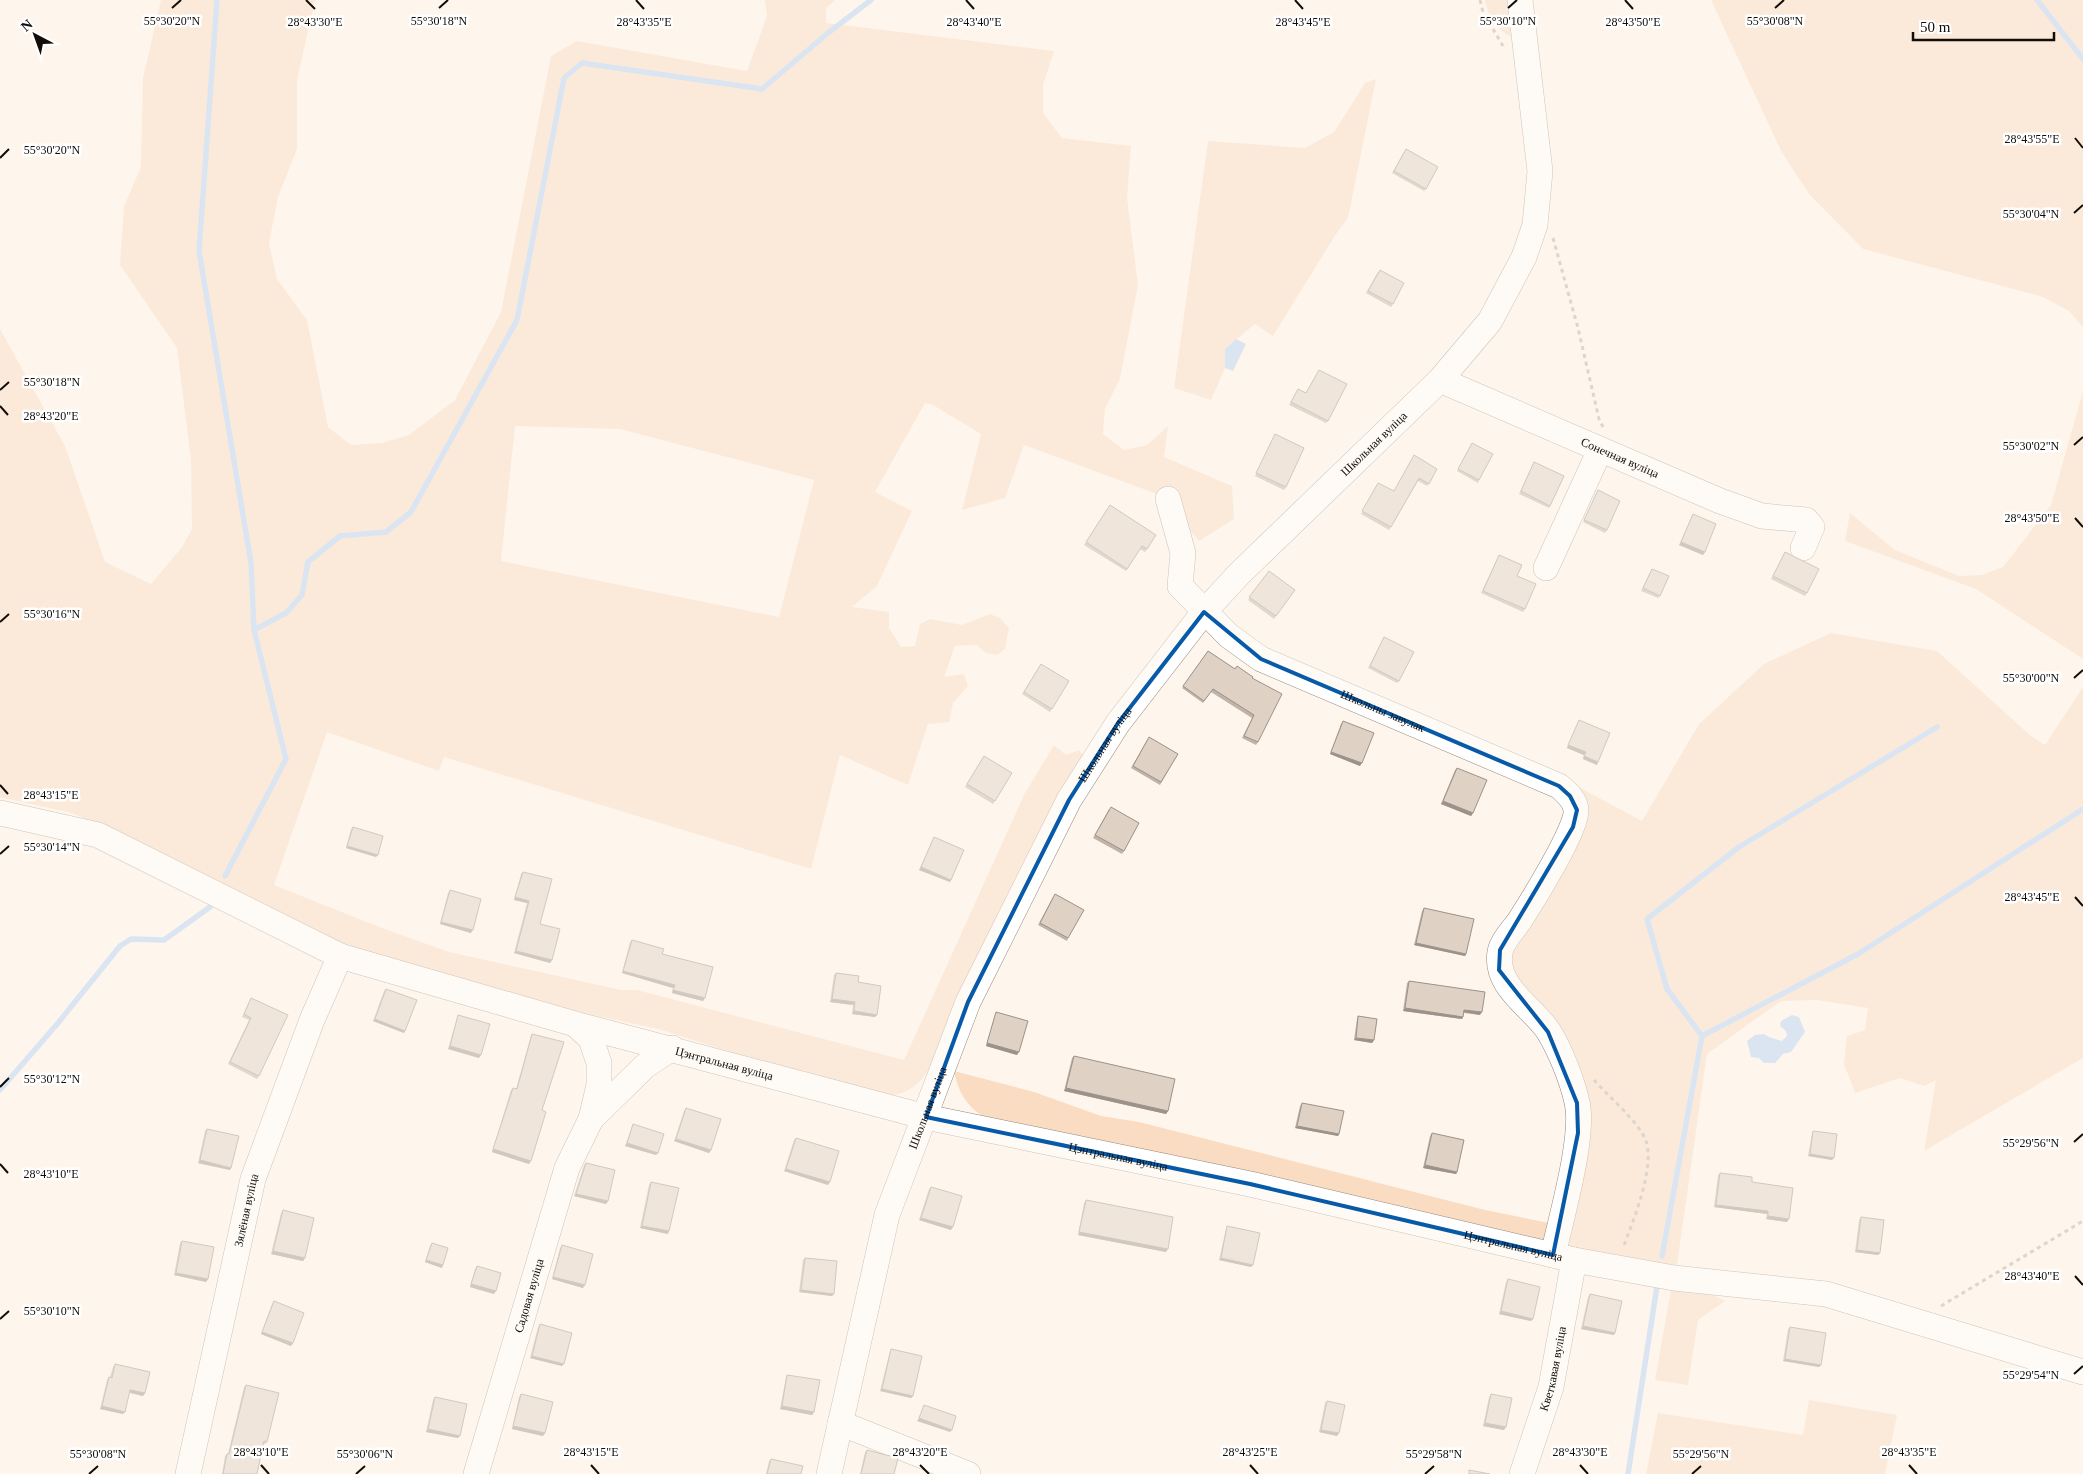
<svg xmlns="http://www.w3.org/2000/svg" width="2083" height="1474" font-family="Georgia,serif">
	<rect width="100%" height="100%" fill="#fef5ed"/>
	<path fill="#f9dcc1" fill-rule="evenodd" d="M161 0H315L297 80V149L278 197 269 243 277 279 307 320 328 427 351 445 382 443 409 435 455 400 501 312 551 56 577 41 747 71 767 16 765 0H835L826 8V23L1054 51 1043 85V113L1062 138 1131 146 1127 198 1138 285 1120 379 1105 409 1103 434 1124 450 1147 445 1168 426 1164 457 1232 486 1234 519 1199 541 1186 526 1178 490 1157 494 1024 445 1005 498 962 510 981 434 933 405 925 403 875 492 912 511 877 586 852 607 889 612V628L901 647 915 646 920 624 930 619 962 625 990 614 1000 618 1009 628 1005 649 997 655 986 653 977 645 955 646 944 677 964 674 968 686 953 703 949 722 928 724 908 785 840 755 811 869 444 757 439 771 327 732 274 885 382 928 449 952 621 990H637L904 1060 1024 795 1054 745 1066 755 1079 750 1085 758 934 1062C914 1095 898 1099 861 1093L658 1029 588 1014 460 980 325 939 133 839 72 813 0 797V329L65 446 105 562 151 584 182 547 192 529 191 460 177 348 120 265 124 206 141 167 143 78ZM515 426 620 429 814 480 779 617 501 561Z
		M1485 0H1507L1513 38C1496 29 1489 19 1485 0Z
		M1711 0H2083V327L2069 311 2043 297 1863 249 1809 194 1781 151Z
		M1376 79 1348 218 1336 234 1273 336 1255 324 1225 349V368L1211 400 1174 388 1208 141 1305 148 1334 132 1365 83Z
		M2083 391V659L1976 589 1845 541 1850 513 1895 550 1959 576 1982 575 2003 567 2051 505Z
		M1831 633 1937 651 2031 736 2045 745 2083 687V1058L1924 1151 1936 1080 1924 1086 1900 1078 1855 1093 1844 1064 1847 1036 1865 1030 1868 1008 1817 1000 1781 1001 1707 1054 1677 1265 1582 1253 1564 1248 1583 1102 1511 981 1508 948 1538 905 1573 784 1642 821 1699 724 1764 664Z
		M954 1071 1034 1092 1101 1116 1139 1122 1485 1210 1549 1223 1546 1242 989 1120C968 1108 959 1095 954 1071Z
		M1672 1284 1702 1289 1725 1301 1698 1320 1688 1385 1655 1380Z
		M1809 1400 1897 1415 1885 1474H1646L1658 1413 1803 1435Z"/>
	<path fill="#b2d1f8" d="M1236 339 1246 344 1233 371 1225 368V349Z
		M1792 1015 1799 1017 1805 1032 1791 1052 1783 1054 1775 1063H1764L1759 1058 1751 1057 1747 1041 1755 1035 1764 1034 1769 1037 1782 1041 1787 1036 1786 1031 1780 1026 1781 1021Z"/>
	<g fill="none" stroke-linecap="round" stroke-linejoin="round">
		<path stroke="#b2d1f8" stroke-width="5.5" d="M217 0 199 251 251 563 254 630 286 759 225 876
			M2037 0 2083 59
			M254 630 286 613 302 595 308 562 340 536 386 532 411 512 517 320 564 78 582 63 762 89 828 33 871 0
			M1702 1036 1667 989 1647 919 1739 847 1937 727
			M0 1090 58 1023 120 946 131 939 164 940 210 907
			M1662 1256 1702 1036 1858 954 2083 809
			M1628 1474 1657 1286"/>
		<defs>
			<g id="minor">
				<path id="s1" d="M1440 380 1720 501 1762 516 1806 520 1812 527 1803 548"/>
				<path id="s2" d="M1168 499 1183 553 1180 586 1229 636 1261 659 1559 786C1566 792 1575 799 1576 810 1579 826 1531 903 1520 920 1514 929 1502 941 1500 952 1494 987 1532 1006 1549 1032 1561 1052 1572 1080 1577 1102 1585 1136 1561 1218 1553 1255"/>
				<path d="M1546 568 1600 450"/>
				<path id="s3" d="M0 813 98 835 340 956 575 1024 926 1117 1250 1184 1574 1260 1674 1278 1826 1294 2083 1372"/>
				<path d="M591 1119 645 1066 672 1048"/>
				<path d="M840 1423 968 1474"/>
				<path id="s4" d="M188 1474 253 1179 312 1020 340 956"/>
				<path id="s5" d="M476 1474 567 1168 591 1119 599 1085V1063L591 1039 575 1024"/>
				<path id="s6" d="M829 1474 887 1215 968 1002 1069 800 1118 723 1204 612 1239 574 1440 380 1490 321 1524 257 1535 225 1540 171 1520 0"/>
				<path id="s7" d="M1522 1474 1551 1387 1574 1260"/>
			</g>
		</defs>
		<use href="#minor" stroke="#94887c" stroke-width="26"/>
		<path stroke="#b6afa8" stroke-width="3" stroke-dasharray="4 4" stroke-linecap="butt" d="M1480 0 1483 12 1503 46
			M1553 238 1578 328 1599 419 1603 427
			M1594 1080C1608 1096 1639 1122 1646 1141 1655 1169 1633 1221 1623 1248
			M1941 1306 2083 1221"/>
		<use href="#minor" stroke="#fff" stroke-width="25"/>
	</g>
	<path fill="#c0b4a9" d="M1404 152 1426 189 1424 191 1392 173Z
		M1378 272 1393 304 1391 307 1366 293Z
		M1319 370 1328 421 1326 423 1289 405 1298 389 1306 393Z
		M1275 434 1286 487 1284 490 1255 476Z
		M1471 445 1479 480 1478 483 1457 471Z
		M1534 462 1550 506 1549 508 1519 494Z
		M1437 469 1427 486 1418 481 1389 530 1361 514 1377 485 1393 491Z
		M1598 490 1607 530 1605 533 1583 522Z
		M1110 505 1156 535 1145 552 1140 549 1126 571 1084 545Z
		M1693 514 1705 552 1703 555 1679 545Z
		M1785 552 1807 593 1805 596 1771 579Z
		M1499 555 1517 576 1525 609 1523 612 1481 593Z
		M1652 569 1660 596 1658 598 1641 591Z
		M1269 571 1295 590 1274 619 1248 600Z
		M1384 637 1399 681 1397 683 1368 668Z
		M1208 651 1235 669 1252 678 1258 742 1256 745 1242 738 1252 718 1211 692 1203 703 1182 688Z
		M1041 664 1069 681 1050 712 1022 694Z
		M1579 720 1598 762 1597 765 1583 759 1584 755 1567 748Z
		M1343 721 1360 766 1330 754 1341 724Z
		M1147 740 1178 754 1160 785 1131 768Z
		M984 756 1012 773 993 804 965 787Z
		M1457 768 1473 813 1471 816 1441 804 1455 770Z
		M1109 809 1124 851 1122 854 1093 838Z
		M353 827 376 857 346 848 351 829Z
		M934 837 951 880 950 882 919 870Z
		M523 872 540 924 552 960 550 963 514 953 527 903 514 900 521 874Z
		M450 890 471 933 440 924 448 893Z
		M1053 897 1068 938 1067 941 1038 925Z
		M1424 908 1466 954 1465 956 1414 945 1422 911Z
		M632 940 705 998 703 1001 672 993 673 988 622 973 630 942Z
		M836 973 858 982 875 1017 852 1014 853 1005 830 1002 834 975Z
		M1409 981 1480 1015 1464 1013 1463 1017 1462 1019 1403 1011 1407 983Z
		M386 989 405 1031 404 1033 373 1021 384 991Z
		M251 998 259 1076 257 1079 228 1064 249 1020 242 1017Z
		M996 1012 1017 1055 986 1046 995 1015Z
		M458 1015 479 1058 448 1049 457 1018Z
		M1358 1016 1374 1040 1372 1043 1354 1040 1357 1019Z
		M532 1034 542 1110 529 1164 492 1152 511 1090 513 1088 516 1089 531 1036Z
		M1074 1056 1168 1111 1166 1114 1064 1091 1072 1058Z
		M1302 1103 1339 1134 1338 1136 1295 1128 1300 1106Z
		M686 1108 711 1150 709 1153 674 1141 684 1111Z
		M633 1124 656 1155 625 1146 632 1127Z
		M207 1129 231 1168 230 1170 198 1163 205 1131Z
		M1813 1131 1832 1160 1808 1156 1812 1133Z
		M1432 1133 1457 1172 1456 1174 1423 1168 1430 1136Z
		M796 1138 828 1185 784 1171 794 1140Z
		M586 1163 608 1201 606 1204 574 1196 584 1165Z
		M1720 1173 1787 1222 1766 1219 1767 1214 1714 1207 1718 1175Z
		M651 1182 668 1234 640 1228 649 1185Z
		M931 1187 951 1230 919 1220 929 1189Z
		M1086 1200 1166 1252 1078 1235 1084 1203Z
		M283 1210 305 1258 303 1261 271 1254 281 1213Z
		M1861 1217 1880 1253 1878 1255 1855 1252 1859 1220Z
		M1227 1226 1251 1267 1219 1260 1226 1229Z
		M182 1241 208 1279 206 1282 174 1275 180 1243Z
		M432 1243 442 1268 425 1262 430 1246Z
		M562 1245 583 1288 552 1279 560 1248Z
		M805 1258 834 1294 832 1296 799 1292 803 1260Z
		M477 1266 494 1294 470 1287 475 1269Z
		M1508 1279 1531 1321 1499 1314 1506 1282Z
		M1590 1294 1614 1335 1581 1329 1588 1297Z
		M274 1301 291 1346 261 1334 272 1304Z
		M540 1324 562 1366 530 1358 538 1327Z
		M1790 1327 1821 1365 1819 1367 1783 1361 1788 1329Z
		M891 1349 913 1396 911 1398 880 1391 890 1351Z
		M115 1364 145 1393 143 1396 129 1393 123 1414 100 1409 107 1380 109 1377H110L113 1367Z
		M787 1375 814 1412 812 1415 780 1409 786 1377Z
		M246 1385 267 1442 265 1444H263L257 1474H222L225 1456 227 1454H228L244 1387Z
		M521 1394 545 1433 543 1436 512 1429 519 1397Z
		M1491 1394 1504 1430 1483 1426 1489 1397Z
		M435 1397 458 1438 426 1432 433 1400Z
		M1327 1401 1339 1433 1337 1436 1319 1432 1325 1403Z
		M867 1450 894 1474H860L865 1452Z
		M771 1459 801 1474H766L769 1461Z"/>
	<path fill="#9c9289" d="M1681 542 1705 552 1703 555 1679 545Z
		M1568 745 1586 752 1584 755 1567 748Z
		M1331 752 1362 763 1360 766 1330 754Z
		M1584 756 1598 762 1597 765 1583 759Z
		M1443 801 1473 813 1471 816 1441 804Z
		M347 846 378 855 376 857 346 848Z
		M921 867 951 880 950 882 919 870Z
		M515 897 529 901 527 903 514 900Z
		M441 922 473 930 471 933 440 924Z
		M1416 943 1466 954 1465 956 1414 945Z
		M516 951 552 960 550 963 514 953Z
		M623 971 675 985 673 988 622 973Z
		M673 990 705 998 703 1001 672 993Z
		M832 999 855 1002 853 1005 830 1002Z
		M1405 1008 1463 1017 1462 1019 1403 1011Z
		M1464 1010 1482 1012 1480 1015 1463 1012Z
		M854 1011 877 1015 875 1017 852 1014Z
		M375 1019 405 1031 404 1033 373 1021Z
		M1356 1038 1374 1040 1372 1043 1354 1040Z
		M987 1043 1019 1052 1017 1055 986 1046Z
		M450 1046 481 1055 479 1058 448 1049Z
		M1066 1088 1168 1111 1166 1114 1064 1091Z
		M1297 1126 1339 1134 1338 1136 1295 1128Z
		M676 1139 711 1150 709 1153 674 1141Z
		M627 1143 658 1153 656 1155 625 1146Z
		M493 1149 531 1161 529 1164 492 1152Z
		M1810 1154 1834 1158 1832 1160 1808 1156Z
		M200 1160 231 1168 230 1170 198 1163Z
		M1425 1165 1457 1172 1456 1174 1423 1168Z
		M786 1169 830 1182 828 1185 784 1171Z
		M576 1194 608 1201 606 1204 574 1196Z
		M1716 1205 1768 1211 1767 1214 1714 1207Z
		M1768 1216 1789 1219 1787 1222 1766 1219Z
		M921 1218 953 1227 951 1230 919 1220Z
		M642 1226 669 1231 668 1234 640 1228Z
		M1079 1232 1168 1249 1166 1252 1078 1235Z
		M1857 1250 1880 1253 1878 1255 1855 1252Z
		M273 1251 305 1258 303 1261 271 1254Z
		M1221 1258 1253 1265 1251 1267 1219 1260Z
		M426 1260 443 1265 442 1268 425 1262Z
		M176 1273 208 1279 206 1282 174 1275Z
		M553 1277 585 1285 583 1288 552 1279Z
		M471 1284 496 1291 494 1294 470 1287Z
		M801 1290 834 1294 832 1296 799 1292Z
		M1501 1311 1533 1319 1531 1321 1499 1314Z
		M1583 1326 1615 1333 1614 1335 1581 1329Z
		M262 1332 293 1343 291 1346 261 1334Z
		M532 1356 564 1364 562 1366 530 1358Z
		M1785 1359 1821 1365 1819 1367 1783 1361Z
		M882 1389 913 1396 911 1398 880 1391Z
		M130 1390 145 1393 143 1396 128 1392Z
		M102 1406 125 1412 123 1414 100 1409Z
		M782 1406 814 1412 812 1415 780 1409Z
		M919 1418 952 1430 950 1432 917 1421Z
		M1485 1423 1506 1427 1504 1430 1483 1426Z
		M513 1426 545 1433 543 1436 512 1429Z
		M428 1429 460 1436 458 1438 426 1432Z
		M1321 1430 1339 1433 1337 1436 1319 1432Z"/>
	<path fill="#dfd1c4" stroke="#9c9289" d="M1406 149 1438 167 1426 189 1394 171Z
		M1380 270 1404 283 1393 304 1368 291Z
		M1319 370 1347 384 1328 421 1291 402 1298 389 1306 393Z
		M1275 434 1304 448 1286 487 1256 473Z
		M1472 443 1493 454 1479 480 1458 469Z
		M1414 455 1437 469 1429 484 1419 478 1391 527 1362 511 1378 483 1394 491Z
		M1534 462 1564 476 1550 506 1521 491Z
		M1598 490 1620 501 1607 530 1584 520Z
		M1110 505 1156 535 1147 549 1142 546 1127 569 1086 542Z
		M1693 514 1716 524 1705 552 1681 542Z
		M1785 552 1819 569 1807 593 1773 576Z
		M1499 555 1522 565 1517 576 1536 584 1525 609 1483 591Z
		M1652 569 1669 576 1660 596 1643 588Z
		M1269 571 1295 590 1276 616 1249 597Z
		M1384 637 1414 652 1399 681 1370 666Z
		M1208 651 1235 669 1237 666 1253 677 1252 678 1282 694 1258 742 1244 736 1254 715 1213 689 1204 701 1183 686Z
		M1041 664 1069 681 1052 709 1024 692Z
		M1579 720 1610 733 1598 762 1584 756 1586 752 1568 745Z
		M1343 721 1374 733 1362 763 1331 752Z
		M1149 737 1178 754 1161 782 1133 766Z
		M984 756 1012 773 995 801 967 784Z
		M1457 768 1487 780 1473 813 1443 801Z
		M1111 807 1139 823 1124 851 1095 835Z
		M353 827 383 836 378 855 347 846Z
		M934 837 964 850 951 880 921 867Z
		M523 872 552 879 540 924 560 929 552 960 516 951 529 901 515 897Z
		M450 890 481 899 473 930 441 922Z
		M1055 894 1084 910 1068 938 1040 923Z
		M1424 908 1474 919 1466 954 1416 943Z
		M632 940 664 949 662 954 713 967 705 998 673 990 675 985 623 971Z
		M836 973 859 976 858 982 881 986 877 1015 854 1011 855 1002 832 999Z
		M1409 981 1485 992 1482 1012 1464 1010 1463 1017 1405 1008Z
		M386 989 417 1000 405 1031 375 1019Z
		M251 998 288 1015 259 1076 230 1062 251 1018 244 1014Z
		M996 1012 1028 1021 1019 1052 987 1043Z
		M458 1015 490 1024 481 1055 450 1046Z
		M1358 1016 1377 1019 1374 1040 1356 1038Z
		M532 1034 564 1042 542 1110 546 1112 531 1161 493 1149 513 1088 517 1089Z
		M1074 1056 1175 1079 1168 1111 1066 1088Z
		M1302 1103 1344 1111 1339 1134 1297 1126Z
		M686 1108 721 1119 711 1150 676 1139Z
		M633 1124 664 1134 658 1153 627 1143Z
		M207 1129 239 1136 231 1168 200 1160Z
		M1813 1131 1837 1134 1834 1158 1810 1154Z
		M1432 1133 1464 1140 1457 1172 1425 1165Z
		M796 1138 839 1151 830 1182 786 1169Z
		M586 1163 615 1170 608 1201 576 1194Z
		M1720 1173 1752 1177V1182L1793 1188 1789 1219 1768 1216V1211L1716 1205Z
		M651 1182 679 1188 669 1231 642 1226Z
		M931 1187 962 1196 953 1227 921 1218Z
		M1086 1200 1173 1217 1168 1249 1079 1232Z
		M283 1210 314 1218 305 1258 273 1251Z
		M1861 1217 1884 1220 1880 1253 1857 1250Z
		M1227 1226 1260 1233 1253 1265 1221 1258Z
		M182 1241 214 1247 208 1279 176 1273Z
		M432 1243 448 1248 443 1265 426 1260Z
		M562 1245 593 1254 585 1285 553 1277Z
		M805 1258 837 1261 834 1294 801 1290Z
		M477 1266 501 1273 496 1291 471 1284Z
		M1508 1279 1540 1287 1533 1319 1501 1311Z
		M1590 1294 1622 1301 1615 1333 1583 1326Z
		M274 1301 304 1313 293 1343 262 1332Z
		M540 1324 572 1333 564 1364 532 1356Z
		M1790 1327 1826 1333 1821 1365 1785 1359Z
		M891 1349 922 1356 913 1396 882 1389Z
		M115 1364 150 1372 145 1393 130 1390 125 1412 102 1406 109 1377 112 1378Z
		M787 1375 820 1380 814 1412 782 1406Z
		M246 1385 279 1393 267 1442 264 1441 257 1474H223L227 1454H229Z
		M521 1394 553 1402 545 1433 513 1426Z
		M1491 1394 1512 1398 1506 1427 1485 1423Z
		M435 1397 467 1404 460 1436 428 1429Z
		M1327 1401 1345 1405 1339 1433 1321 1430Z
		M924 1405 956 1416 952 1430 919 1418Z
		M867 1450 898 1458 894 1474H861Z
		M771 1459 803 1466 801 1474H767Z
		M1469 1470 1490 1474H1469Z"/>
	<path d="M0 0H2083V1474H0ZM1204 612 1261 659 1559 786 1570 796 1577 810 1573 827 1500 950 1499 970 1548 1032 1577 1103 1578 1133 1553 1255 1250 1184 926 1117 968 1002 1069 800 1118 723Z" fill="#fef5ed" fill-opacity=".55" fill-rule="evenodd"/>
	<path fill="none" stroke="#075aa8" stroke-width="4" stroke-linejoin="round" d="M1204 612 1261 659 1559 786 1570 796 1577 810 1573 827 1500 950 1499 970 1548 1032 1577 1103 1578 1133 1553 1255 1250 1184 926 1117 968 1002 1069 800 1118 723Z"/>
	<path fill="none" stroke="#110d09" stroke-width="2" d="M306 0 315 9M636 0 644 9M966 0 974 9M1295 0 1303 9M1625 0 1633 9M172 8 181 0M439 8 448 0M1508 8 1517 0M1775 8 1784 0M2075 138 2083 148M0 158 9 149M2074 213 2083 205M0 390 9 382M0 406 8 415M2074 445 2083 437M2075 518 2083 527M0 622 9 614M2074 678 2083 670M0 785 8 794M0 854 9 846M2075 897 2083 906M0 1087 9 1078M2074 1142 2083 1134M0 1164 8 1173M2075 1276 2083 1285M0 1319 9 1311M2074 1374 2083 1366M261 1465 269 1474M591 1465 599 1474M920 1465 929 1474M1250 1465 1258 1474M1580 1465 1588 1474M1909 1465 1917 1474M89 1474 98 1466M356 1474 365 1466M1425 1474 1434 1466M1692 1474 1701 1466"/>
	<g text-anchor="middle" stroke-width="5" stroke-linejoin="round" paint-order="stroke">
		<g font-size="12" fill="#110d09" stroke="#fff">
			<text dy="4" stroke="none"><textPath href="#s6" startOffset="1190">Школьная вуліца</textPath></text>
			<text dy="4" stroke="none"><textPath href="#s1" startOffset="196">Сонечная вуліца</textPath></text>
			<text dy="4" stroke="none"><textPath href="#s2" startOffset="331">Школьны завулак</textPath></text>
			<text dy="4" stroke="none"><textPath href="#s6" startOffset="785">Школьная вуліца</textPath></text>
			<text dy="4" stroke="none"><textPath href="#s3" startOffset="770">Цэнтральная вуліца</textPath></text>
			<text dy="4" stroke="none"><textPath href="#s6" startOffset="380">Школьная вуліца</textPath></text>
			<text dy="4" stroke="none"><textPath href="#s3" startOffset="1175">Цэнтральная вуліца</textPath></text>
			<text dy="4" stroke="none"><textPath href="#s4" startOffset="270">Зялёная вуліца</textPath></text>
			<text dy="4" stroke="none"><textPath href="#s3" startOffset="1580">Цэнтральная вуліца</textPath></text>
			<text dy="4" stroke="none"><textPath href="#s5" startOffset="186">Садовая вуліца</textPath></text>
			<text dy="4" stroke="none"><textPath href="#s7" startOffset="110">Кветкавая вуліца</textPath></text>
		</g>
	</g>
	<g font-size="12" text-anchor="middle" fill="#110d09" stroke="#fff" stroke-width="5" stroke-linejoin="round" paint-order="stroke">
		<text x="172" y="25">55°30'20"N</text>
		<text x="439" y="25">55°30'18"N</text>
		<text x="1508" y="25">55°30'10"N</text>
		<text x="1775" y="25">55°30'08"N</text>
		<text x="315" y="26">28°43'30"E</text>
		<text x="644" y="26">28°43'35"E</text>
		<text x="974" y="26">28°43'40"E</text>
		<text x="1303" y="26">28°43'45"E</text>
		<text x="1633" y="26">28°43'50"E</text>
		<text x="2032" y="143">28°43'55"E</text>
		<text x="52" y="154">55°30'20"N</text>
		<text x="2031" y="218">55°30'04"N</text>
		<text x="52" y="386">55°30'18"N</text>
		<text x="51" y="420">28°43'20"E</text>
		<text x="2031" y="450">55°30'02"N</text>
		<text x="2032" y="522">28°43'50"E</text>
		<text x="52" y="618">55°30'16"N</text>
		<text x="2031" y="682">55°30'00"N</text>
		<text x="51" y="799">28°43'15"E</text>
		<text x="52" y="851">55°30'14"N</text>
		<text x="2032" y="901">28°43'45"E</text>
		<text x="52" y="1083">55°30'12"N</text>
		<text x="2031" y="1147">55°29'56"N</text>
		<text x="51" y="1178">28°43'10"E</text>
		<text x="2032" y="1280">28°43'40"E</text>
		<text x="52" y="1315">55°30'10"N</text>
		<text x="2031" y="1379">55°29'54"N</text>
		<text x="261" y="1456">28°43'10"E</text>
		<text x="591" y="1456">28°43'15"E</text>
		<text x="920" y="1456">28°43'20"E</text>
		<text x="1250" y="1456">28°43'25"E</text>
		<text x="1580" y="1456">28°43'30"E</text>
		<text x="1909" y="1456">28°43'35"E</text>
		<text x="98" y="1458">55°30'08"N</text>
		<text x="365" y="1458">55°30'06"N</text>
		<text x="1434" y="1458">55°29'58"N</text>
		<text x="1701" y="1458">55°29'56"N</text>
	</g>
	<g transform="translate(35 35) rotate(319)" stroke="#ffffff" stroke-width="4" paint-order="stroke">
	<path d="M0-4L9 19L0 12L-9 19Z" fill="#110d09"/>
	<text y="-8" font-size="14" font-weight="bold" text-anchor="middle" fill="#110d09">N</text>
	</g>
	<path d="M1913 32v8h141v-8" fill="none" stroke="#110d09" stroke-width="2.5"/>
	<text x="1920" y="32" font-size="15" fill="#110d09" stroke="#ffffff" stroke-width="4" paint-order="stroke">50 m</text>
</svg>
